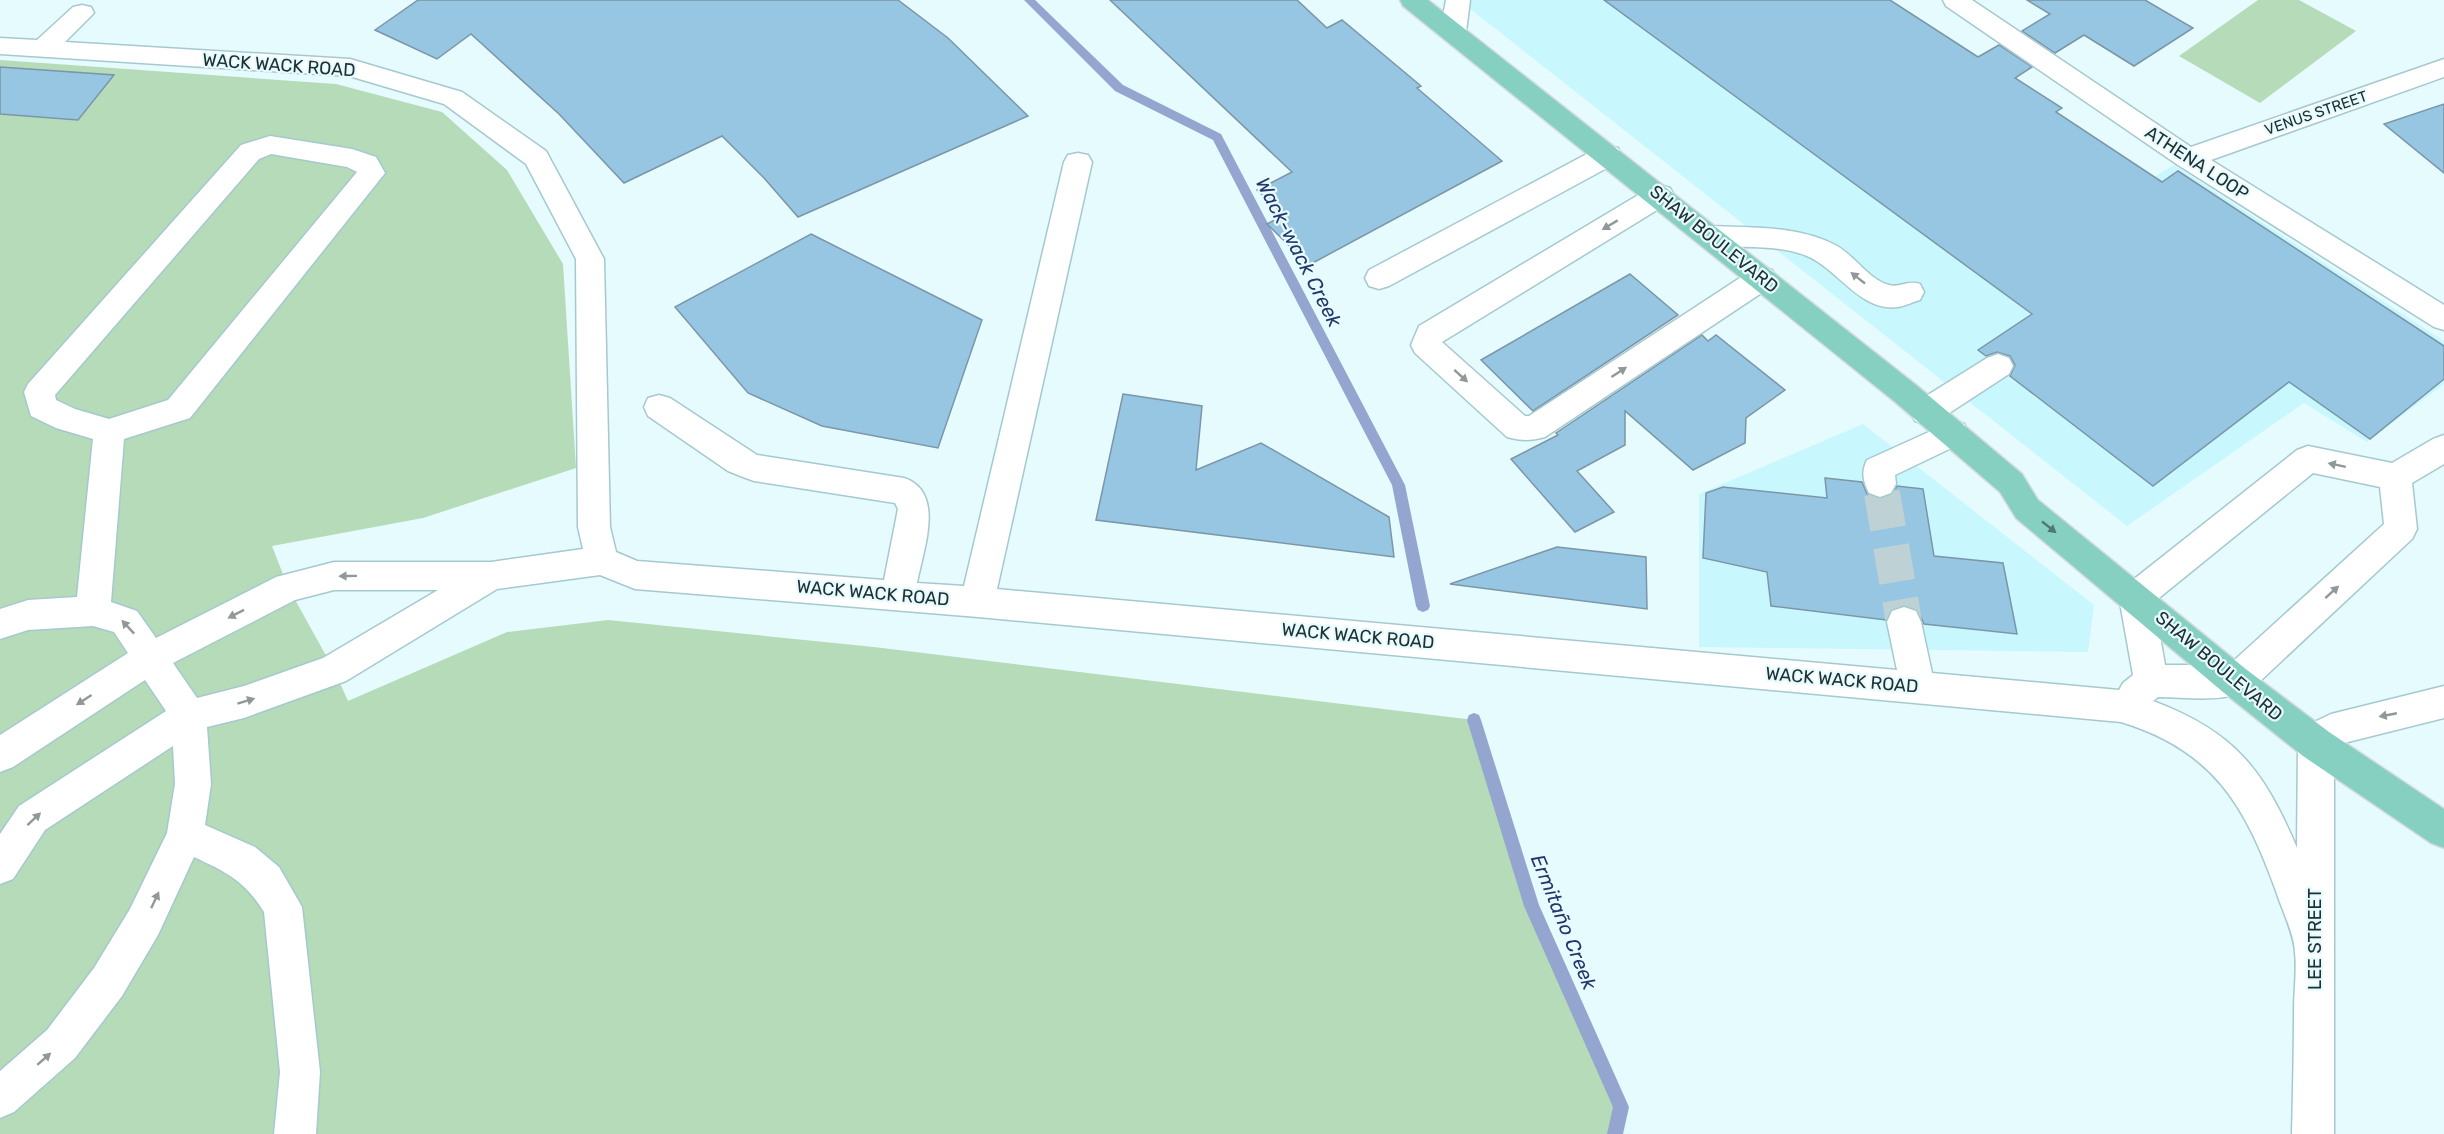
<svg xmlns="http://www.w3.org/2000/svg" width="2444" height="1134" font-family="Rubik,sans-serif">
	<rect width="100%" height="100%" fill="#e5fbfe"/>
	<path fill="#c8f8fe" d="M1459 0H1719L2055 236 2174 165 2444 341V384L2367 442 2304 403 2127 526Z
		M1863 424 2094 605 2088 652 1699 647V494Z"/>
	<path fill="#b5dbb8" d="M2258 0H2299L2356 31 2260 103 2179 56Z
		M0 60 336 84 442 112 507 170 563 264 576 468 423 518 272 546 288 587 334 670 348 701 507 632 608 620 874 647 1474 720 1532 906 1621 1107 1615 1134H0Z"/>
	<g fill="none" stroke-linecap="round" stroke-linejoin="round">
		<path fill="#94a6cf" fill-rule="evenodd" d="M1024 0H1035L1123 85 1221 134 1405 485 1430 606 1428 610 1423 612 1418 610 1416 606 1392 485 1213 140 1115 91Z
			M1474 713 1479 715 1481 720 1539 905 1629 1107 1623 1134H1607L1613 1107 1524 906 1467 720 1469 715Z"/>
	</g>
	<path fill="#97c6e3" stroke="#7b96a7" stroke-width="1.5" d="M418 0H898L948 38 1028 116 798 217 764 178 722 136 624 183 559 114 471 34 437 59 375 30Z
		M1110 0H1297L1327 28 1342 20 1421 86 1417 88 1502 161 1309 265 1267 224 1284 215 1257 190 1292 172Z
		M1604 0H1890L1978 57 1999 45 2032 67 2015 78 2062 108 2056 112 2162 182 2178 171 2444 346V379L2370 439 2289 382 2153 486 2010 376 2015 365 2010 356 1997 352 1986 356 1978 350 2032 314Z
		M2027 0H2145L2193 28 2134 66 2084 35 2055 53 2022 31 2050 14Z
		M0 67 114 75 78 120 0 114Z
		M2444 104V173L2384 124Z
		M811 234 982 320 938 448 822 426 748 393 675 307Z
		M1630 274 1678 315 1533 411 1481 360Z
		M1702 335 1708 341 1716 335 1785 390 1746 418 1745 443 1693 470 1625 411V445L1577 471 1614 512 1575 532 1511 459 1558 435 1556 433Z
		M1123 394 1202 406 1196 470 1261 443 1389 517 1394 557 1096 520Z
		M1825 478 1862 482 1867 494 1879 499 1892 495 1897 486 1923 489 1934 556 2003 563 2017 634 1924 624 1918 610 1905 605 1891 609 1886 620 1771 606 1767 572 1703 558 1706 493 1723 487 1827 498Z
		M1557 547 1646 557 1647 609 1450 584Z"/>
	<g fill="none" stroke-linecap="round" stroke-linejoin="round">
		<path stroke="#bed2d5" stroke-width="28" stroke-dasharray="28 14" stroke-linecap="butt" d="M1880 484 1882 494"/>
		<path stroke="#bed2d5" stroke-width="36" stroke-dasharray="36 18" stroke-linecap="butt" d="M1882 493 1904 622"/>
		<defs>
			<path id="minor" d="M1446 0H1470L1466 32 1462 38 1453 40 1444 38 1440 32Z
				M1943 0H1972L2191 147 2444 59V77L2211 160 2444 305V330L2434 327 2178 165 1946 6Z
				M82 5 91 7 94 13 65 42 350 59 462 92 546 151 604 259 610 527 616 552 637 561 884 580 898 509 895 503 754 481 743 477 728 471 648 416 644 407 648 398 659 395 670 398 757 455 904 478C946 492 923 550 917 583L964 586 1064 162 1068 155 1078 153 1088 155 1092 162 997 589 1897 670 1887 622 1892 611 1904 607 1916 611 1921 622 1932 673 2119 690 2123 683 2133 675 2119 597 2124 587 2297 450 2308 446 2392 463 2433 439 2444 435V464L2412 483 2417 529 2412 539 2257 684C2231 705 2190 697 2158 697L2153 701C2235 732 2263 769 2297 848L2298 744 2306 726 2331 714 2444 686V718L2340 744 2334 748V1134H2292C2293 1093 2294 1052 2294 1011 2294 992 2297 971 2295 952 2294 933 2282 910 2276 891 2245 805 2213 750 2121 722L978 617 635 589 600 575 497 589 346 681 244 718 207 727 211 784 205 825 255 847 279 867 302 907 320 1072 316 1134H274L280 1072 264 912C245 881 226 872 194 857L158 935 122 996 75 1058 14 1112 0 1118V1071L47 1030 94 968 130 909 167 833 175 784 173 746 45 830 13 879 0 884V834L19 806 166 711 145 680 13 767 0 772V735L128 653 114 632 93 626 28 630 0 639V609L28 600 77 597 93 439 56 428 31 416 24 392 28 384 241 145 270 136 352 149 376 157 385 173 190 418 124 439 111 602 137 611 156 638 276 577 334 562H491L583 549 578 527 576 259 526 164 444 104 349 76 0 54V38L37 40 73 7ZM271 154 347 167 357 172 168 400 109 419 75 409 56 400 55 395 259 159ZM2313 473 2380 487 2384 524 2229 665H2165L2154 602ZM334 590H438L323 658 244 686 197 698 173 663 295 600Z
				M1608 146 1618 148 1621 155 1618 162 1389 286 1379 289 1369 286 1365 278 1369 270 1598 148Z
				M1660 185 1670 188 1674 195 1670 202 1442 342 1525 416H1529L1752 270 1762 267 1772 270 1776 278 1772 286 1545 437C1531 441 1521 441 1507 437L1415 353 1411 345 1419 326 1650 188Z
				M1710 226C1752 228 1799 225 1837 246 1855 256 1869 280 1889 285 1900 288 1907 280 1920 284L1924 292 1920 300C1913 302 1905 306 1898 307 1860 312 1838 269 1807 256 1778 244 1741 248 1710 246L1700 243 1696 236 1700 229Z
				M1998 354 2009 358 2013 366 2009 374 1937 421 1926 424 1915 421 1911 412 1915 403 1987 358Z
				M1953 421 1964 424 1969 433 1964 442 1895 475 1896 484 1891 493 1880 497 1869 493C1863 481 1861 472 1867 460Z"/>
			<path id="major" d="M1400 0H1428L1916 385 2022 474 2038 500 2247 670 2329 732 2444 809V848L2431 843 2303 756 2223 692 2016 518 2000 492 1894 401 1403 6Z"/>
		</defs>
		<use href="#minor" stroke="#a5c9cf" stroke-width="3"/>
		<use href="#major" stroke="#d7dada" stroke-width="3"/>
		<use href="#minor" fill="#fff" fill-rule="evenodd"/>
		<use href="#major" fill="#86d0c2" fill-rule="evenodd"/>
	</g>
	<defs><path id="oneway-solid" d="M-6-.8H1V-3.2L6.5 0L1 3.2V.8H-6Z" transform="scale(1.5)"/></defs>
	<g fill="#909898">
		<use href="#oneway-solid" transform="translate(1610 225) rotate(149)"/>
		<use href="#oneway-solid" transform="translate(1858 278) rotate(-142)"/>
		<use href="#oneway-solid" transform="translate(1619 372) rotate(-33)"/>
		<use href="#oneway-solid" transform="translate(1461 376) rotate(42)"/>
		<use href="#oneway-solid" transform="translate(2337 465) rotate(-168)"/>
		<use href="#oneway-solid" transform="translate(348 576) rotate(179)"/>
		<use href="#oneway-solid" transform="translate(2332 592) rotate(-42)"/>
		<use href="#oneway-solid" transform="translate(236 614) rotate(153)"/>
		<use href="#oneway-solid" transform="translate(128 627) rotate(-133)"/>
		<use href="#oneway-solid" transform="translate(84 700) rotate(147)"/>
		<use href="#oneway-solid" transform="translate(246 701) rotate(-17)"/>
		<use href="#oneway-solid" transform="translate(2388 715) rotate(169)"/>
		<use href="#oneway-solid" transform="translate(34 819) rotate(-43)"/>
		<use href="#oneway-solid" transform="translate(155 900) rotate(-65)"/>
		<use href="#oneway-solid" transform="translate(44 1059) rotate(-41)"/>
	</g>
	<use fill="#4e7873" href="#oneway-solid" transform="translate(2049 527) rotate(39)"/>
	<g text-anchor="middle" stroke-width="4.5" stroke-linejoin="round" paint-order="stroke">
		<g font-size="15" fill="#213032" stroke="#e5fbfe">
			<text transform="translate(2316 113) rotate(-19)" y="5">VENUS STREET</text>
		</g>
		<g font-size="18" fill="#213032" stroke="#e5fbfe">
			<text transform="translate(279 65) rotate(4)" y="6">WACK WACK ROAD</text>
			<text transform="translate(2197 163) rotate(33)" y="6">ATHENA LOOP</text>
			<text transform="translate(1714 239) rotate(39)" y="6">SHAW BOULEVARD</text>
			<text transform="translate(873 593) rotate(5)" y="6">WACK WACK ROAD</text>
			<text transform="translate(1358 636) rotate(5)" y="6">WACK WACK ROAD</text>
			<text transform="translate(2219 666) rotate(40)" y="6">SHAW BOULEVARD</text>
			<text transform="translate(1842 680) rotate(5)" y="6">WACK WACK ROAD</text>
			<text transform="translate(2315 939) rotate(-90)" y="6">LEE STREET</text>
		</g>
		<g font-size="20" font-style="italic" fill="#24376b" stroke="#e5fbfe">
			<text transform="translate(1299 252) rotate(63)" y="7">Wack-wack Creek</text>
			<text transform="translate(1564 922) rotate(68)" y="7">Ermitaño Creek</text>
		</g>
	</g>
</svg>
